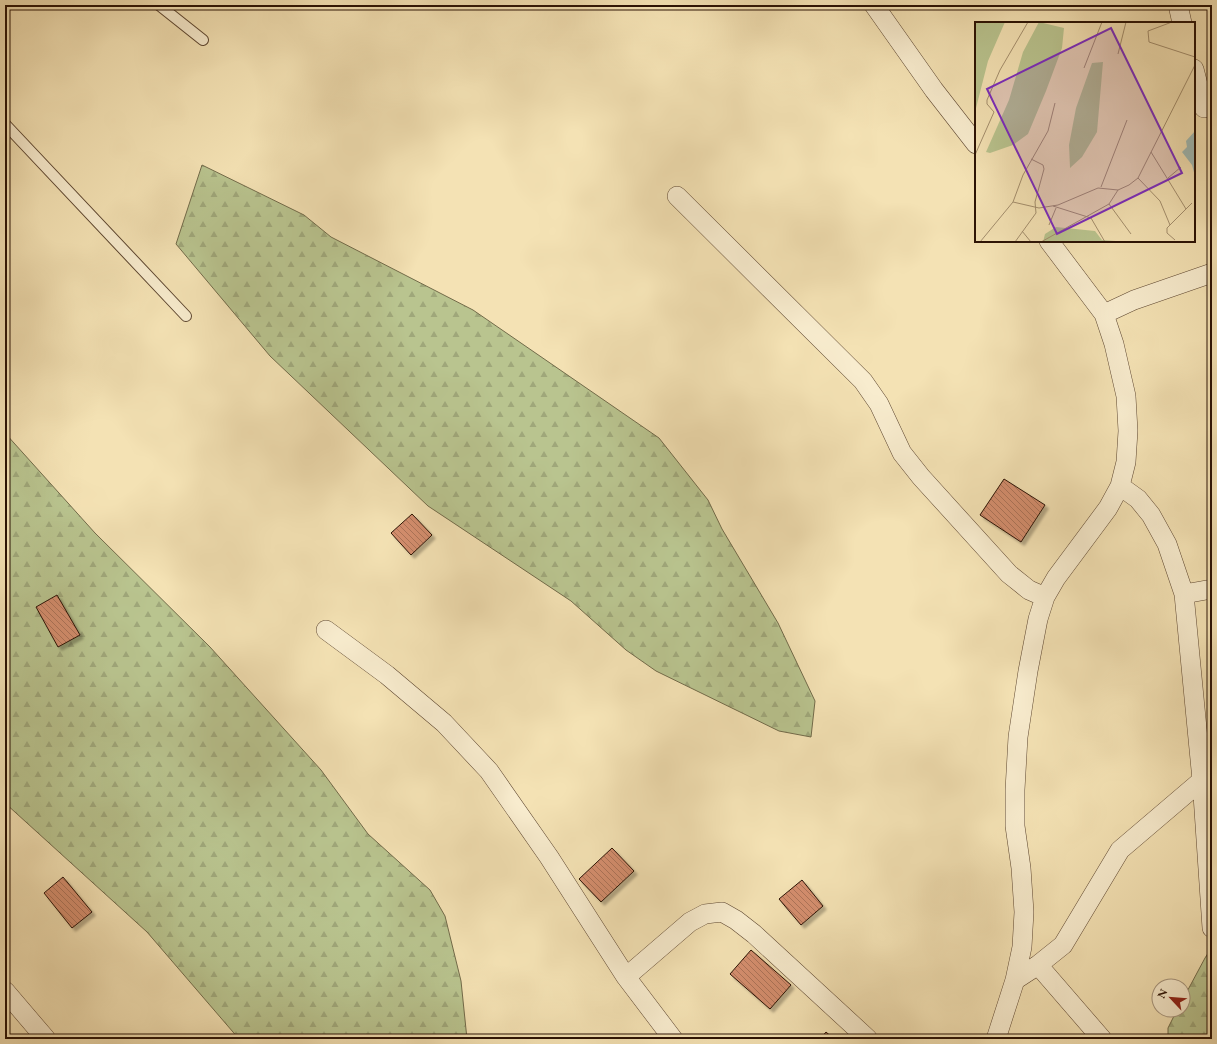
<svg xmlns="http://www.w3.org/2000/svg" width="1217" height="1044" font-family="'EB Garamond',serif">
	<defs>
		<pattern id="forest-firs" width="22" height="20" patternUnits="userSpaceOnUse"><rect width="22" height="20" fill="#b9c48f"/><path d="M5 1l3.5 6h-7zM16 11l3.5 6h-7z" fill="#9fa77a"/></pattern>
		<pattern id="building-back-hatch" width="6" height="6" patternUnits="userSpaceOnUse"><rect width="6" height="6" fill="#d48e6e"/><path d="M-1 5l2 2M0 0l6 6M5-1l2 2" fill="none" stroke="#ac7358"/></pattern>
		<filter id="shadow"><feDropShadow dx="3.5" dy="3.5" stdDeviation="1" flood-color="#0004"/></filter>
	</defs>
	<rect width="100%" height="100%" fill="#f4e2b4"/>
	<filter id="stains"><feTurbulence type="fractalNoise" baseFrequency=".005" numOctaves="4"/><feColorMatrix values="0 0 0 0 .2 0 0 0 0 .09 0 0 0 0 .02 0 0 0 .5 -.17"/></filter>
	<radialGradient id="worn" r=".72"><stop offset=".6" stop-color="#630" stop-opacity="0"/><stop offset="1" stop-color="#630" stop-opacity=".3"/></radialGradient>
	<path fill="url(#forest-firs)" stroke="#726b4a" d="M202 165 304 215 331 237 473 310 659 438 708 500 722 529 778 623 815 701 811 737 779 731 656 671 626 650 571 601 428 506 270 356 176 244Z
		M5 433 95 533 210 647 321 770 368 834 430 890 445 916 461 981 467 1039H239L147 932 5 803Z
		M1212 947V1039H1168V1028L1177 1010H1183V999L1205 958Z"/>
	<path fill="url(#building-back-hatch)" stroke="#2b1204" filter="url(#shadow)" d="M1004 479 1045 505 1021 542 980 515Z
		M412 514 432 535 411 555 391 533Z
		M57 595 80 635 58 647 36 607Z
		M612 848 634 871 601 902 579 879Z
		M63 877 92 912 72 928 44 893Z
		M802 880 823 906 801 925 779 899Z
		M751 950 791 985 770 1009 730 974Z
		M826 1032 834 1039H820Z"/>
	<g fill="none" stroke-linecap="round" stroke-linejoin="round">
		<defs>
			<path id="lane" d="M159 5 203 40
				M5 124 186 316"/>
			<path id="street" d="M874 5 934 90 976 144
				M1178 5 1182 23
				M1194 69 1204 108
				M677 196 863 381 879 404 902 453 921 477 1009 574 1029 590 1045 597
				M1104 314 1134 300 1212 273
				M1120 486 1138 499 1151 515 1167 544 1184 594 1202 780 1212 928
				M1184 594 1212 589
				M326 630 387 675 444 723 489 771 549 857 626 977 673 1039
				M1038 965 1102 1039
				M626 977 690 922 705 914 722 912 736 920 754 934 868 1039
				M1015 980 1038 965 1063 945 1120 850 1208 775
				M5 991 46 1039
				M996 1039 1015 980 1022 947 1024 912 1021 868 1015 826V790L1018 737 1028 671 1038 619 1045 597 1056 578 1108 508 1120 486 1126 462 1128 431 1126 396 1114 344 1104 314 1049 241"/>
		</defs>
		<use href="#lane" stroke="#5d4630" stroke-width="12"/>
		<use href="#street" stroke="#5d4630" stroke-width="20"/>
		<use href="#lane" stroke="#f8ecce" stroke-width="10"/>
		<use href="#street" stroke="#f8ecce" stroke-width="19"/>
	</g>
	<g transform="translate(975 22)">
		<rect width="220" height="220" fill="#f4e2b4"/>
		<path d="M0 0H30L13 39 0 90ZM64 0 89 6 87 26 71 69 53 112 38 123 15 131 11 130 34 78 48 30ZM128 40 122 110 107 135 95 146 94 123 101 86 117 41ZM81 205 120 209 127 218 154 220H68L70 212Z" fill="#b9c48f"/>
		<path d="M220 109V154L217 143 207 130 212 125 211 119Z" fill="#a0bcb8"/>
		<path fill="none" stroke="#a48f6e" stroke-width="1" d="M197 0 173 9 174 20 220 35M143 32 151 0M109 46 127 0M176 130 211 187M0 133 19 90 12 82V78L25 48 53 0M163 156 185 179 195 203M193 156 206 145M126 165 152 98M38 180 64 186 83 183 123 166 143 168 154 163 163 156 220 43M134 182 156 212M78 184 116 196 130 220M74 203 81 186M47 209 56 220M200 218 192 211V206L217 181M5 220 38 180 48 153 73 109 80 81M40 220 61 191 60 180 69 147 68 143 56 137M66 220 134 182 143 168"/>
		<path fill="#7b2cbf" fill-opacity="0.15" stroke="#7b2cbf" stroke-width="2" d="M136 6 207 151 82 212 12 67Z"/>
		<rect width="220" height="220" fill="none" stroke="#2b1204" stroke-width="2"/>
	</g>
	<rect width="1217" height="1044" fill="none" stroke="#f4e2b4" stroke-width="20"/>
	<rect x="6" y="6" width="1205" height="1032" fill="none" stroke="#2b1204" stroke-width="2"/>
	<rect x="10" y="10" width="1197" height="1024" fill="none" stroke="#2b1204"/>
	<g transform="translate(1171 998) rotate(296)"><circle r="19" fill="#f8ecce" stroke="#a6957d"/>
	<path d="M0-3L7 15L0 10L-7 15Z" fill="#8f2418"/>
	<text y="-6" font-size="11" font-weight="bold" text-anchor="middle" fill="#2b1204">N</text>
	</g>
	<rect width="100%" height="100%" filter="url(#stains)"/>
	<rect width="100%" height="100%" fill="url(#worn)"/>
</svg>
